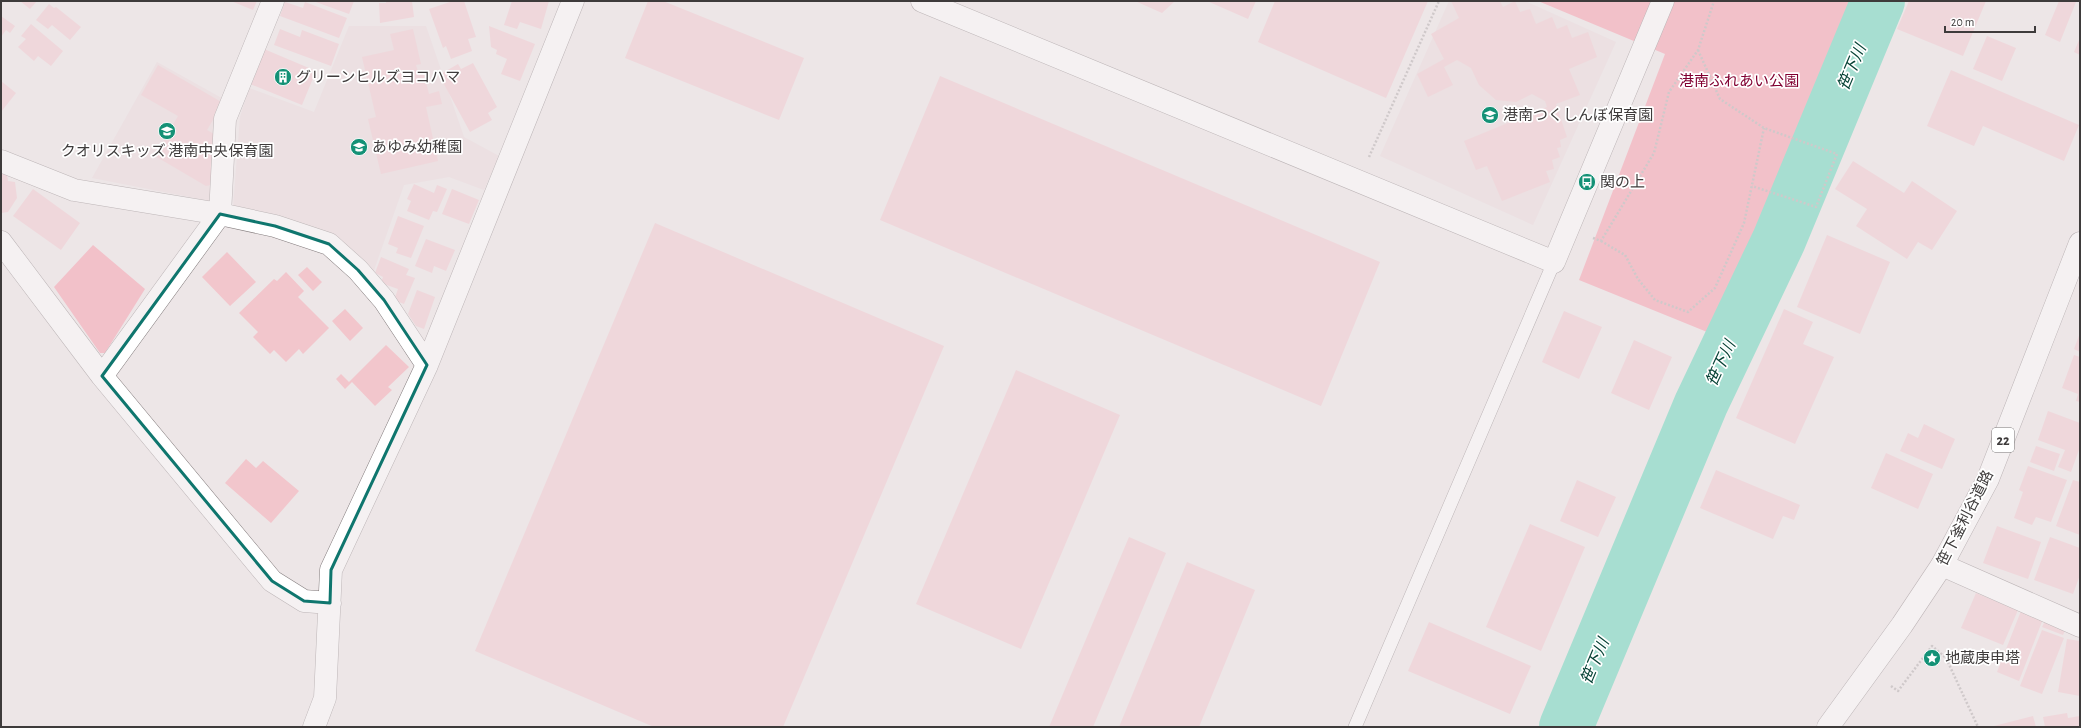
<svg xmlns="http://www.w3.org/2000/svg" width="2081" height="728" font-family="'Alegreya Sans','Noto Sans JP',sans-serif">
	<rect width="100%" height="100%" fill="#ede6e7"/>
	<path fill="#ead9db" d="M1449 1H1525L1616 42 1533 225 1380 156Z
		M349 26H426L464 137 499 156 484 190 449 177 404 185 373 273 233 208 240 117 249 88 314 112Z
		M157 62 227 101 210 201 92 178Z"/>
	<path fill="#f995a5" d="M1538 1H1858L1717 336 1579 280 1665 54Z
		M93 245 145 289 105 353H100L54 287Z"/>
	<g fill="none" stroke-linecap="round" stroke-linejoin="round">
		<path stroke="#53d6b5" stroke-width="54" d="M1566 727 1701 404 1779 240 1878 1"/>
	</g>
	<path fill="#f2c6cc" d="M20 1H37L30 9Z
		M231 1H257L253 10Z
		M313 1H354L349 14Z
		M386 1H412L414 17 380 23 379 3H386Z
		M453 1H464L476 37 468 39 472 51 451 59 446 46 443 48 429 9Z
		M512 1H549L541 29 520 22 517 29 504 25Z
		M648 1H663L804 58 779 120 625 58Z
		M1135 1H1175L1162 13Z
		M1207 1H1256L1248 19Z
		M1275 1H1428L1386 98 1258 42Z
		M1451 1H1500L1503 7 1515 1 1520 12 1530 9 1536 24 1552 17 1557 29 1567 25 1572 38 1588 32 1597 57 1569 69 1580 95 1556 104 1567 137 1560 140 1561 147 1557 148 1560 157 1552 160 1554 169 1546 171 1550 182 1502 201 1487 166 1476 170 1464 141 1547 107 1545 101 1532 94 1516 102 1496 100 1479 85 1471 68 1457 60 1444 67 1453 85 1428 97 1417 74 1444 59 1431 34 1459 18Z
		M1909 1H1986L1963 56 1897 29Z
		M2059 1 2076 2 2060 42 2045 35Z
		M285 2 303 8 305 2 347 18 339 38 280 16Z
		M49 4 54 8 56 7 81 27 70 40 52 25 48 29 36 20Z
		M1 16 15 26 10 33 6 30 1 37Z
		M31 24 63 51 51 66 38 56 34 61 18 47 26 39 21 36Z
		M489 26 535 44 520 81 501 74 507 59 496 54 497 50 491 47Z
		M280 29 300 37 302 30 339 44 331 66 274 45Z
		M413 29 421 64 416 65 419 75 424 74 429 94 439 91 442 104 426 107 438 161 381 174 368 119 376 117 362 57 394 50 390 34Z
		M1987 36 2016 48 2002 81 1973 69Z
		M2080 38V55L2074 52Z
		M264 49 316 71 302 105 250 84Z
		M473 63 497 107 488 113 492 120 470 132 439 75 458 64 461 69Z
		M158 65 223 103 207 130 214 134 211 185 206 186 155 156 178 116 141 95Z
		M1951 70 2079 125 2064 161 1983 126 1974 146 1927 126Z
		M940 76 1380 262 1321 406 880 220Z
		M1 81 16 93 1 112Z
		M1853 161 1904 193 1912 181 1957 211 1932 250 1918 242 1907 259 1856 226 1867 209 1835 189Z
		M1 174H7L8 181 15 182 17 198 8 212 1 213Z
		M414 184 434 193 437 185 447 189 437 212 433 211 429 220 407 211 411 201 407 199Z
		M33 189 80 223 61 250 13 216Z
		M452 189 479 200 469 224 442 214Z
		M398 216 424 226 411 258 396 253 398 248 388 244Z
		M655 223 944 346 783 727H654L475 651Z
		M1827 235 1890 262 1860 334 1797 307Z
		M426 239 455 250 446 271 434 266 432 273 415 266Z
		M227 252 256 282 230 306 202 277Z
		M381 257 409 269 406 275 415 278 404 304 394 300 398 289 381 283 383 277 375 273Z
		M307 267 322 282 313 291 298 275Z
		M286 272 304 291 298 297 329 328 303 354 299 349 286 362 274 350 270 354 253 337 258 332 239 313 274 279 277 281Z
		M417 290 435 297 424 329 416 326 408 314Z
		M345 309 363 328 350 341 332 321Z
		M1784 309 1813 322 1803 344 1834 357 1795 444 1736 418Z
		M1564 311 1602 327 1579 379 1542 362Z
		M2080 333V352L2074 349Z
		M1634 340 1672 357 1649 410 1611 393Z
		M386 345 409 367 388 387 392 390 375 406 352 382 345 389 336 379 341 374 349 382Z
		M2074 355 2080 357V402L2076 401 2078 394 2062 388Z
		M1016 370 1120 415 1021 649 916 604Z
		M2048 411 2080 423V447L2071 472 2058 467 2065 450 2038 440Z
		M1924 424 1955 439 1942 469 1900 451 1908 433 1918 438Z
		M2036 446 2060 454 2054 471 2030 462Z
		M1886 453 1933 474 1918 509 1871 488Z
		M246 459 256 468 263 461 299 491 271 523 225 483Z
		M2028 466 2067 480 2051 522 2036 517 2032 525 2014 518 2023 492 2019 490Z
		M1716 470 1800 505 1794 520 1783 516 1773 539 1700 508Z
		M1577 480 1616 497 1598 537 1560 521Z
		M2073 480 2080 482V535L2056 526Z
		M1530 524 1585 547 1541 651 1486 627Z
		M1997 526 2041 542 2028 579 1983 563Z
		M1129 537 1166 553 1093 727H1049Z
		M2050 537 2080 548V575L2073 594 2034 580Z
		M1187 562 1255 590 1199 727H1119Z
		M1976 593 2018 610 2003 645 1961 628Z
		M2021 611 2043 619 2019 681 1997 672Z
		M2047 617 2067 626 2063 635 2042 627Z
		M1429 622 1531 666 1510 714 1408 671Z
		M2042 630 2064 638 2042 694 2020 686Z
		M2067 639 2080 641V696L2058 692Z
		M2067 713 2068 718 2080 716V727H2045L2043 717Z
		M2033 716 2036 727H1994V726Z"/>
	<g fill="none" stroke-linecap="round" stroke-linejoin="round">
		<defs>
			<path id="service" d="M1355 727 1554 262"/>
			<path id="minor" d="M1 161 74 190 220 214 275 226 329 244 358 270 384 300 427 365
				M1 242 102 376 272 581 304 601 330 603
				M102 376 220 214 225 119 273 1
				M1942 565 2080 626
				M314 727 325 698 331 570 427 365 573 1"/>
			<path id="tertiary" d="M922 1 1554 262 1663 1"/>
			<path id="primary" d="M1828 727 1902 625 1942 565 1988 479 2080 243"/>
		</defs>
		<use href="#service" stroke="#847d7e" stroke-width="14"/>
		<use href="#minor" stroke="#847d7e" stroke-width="23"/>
		<use href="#tertiary" stroke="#847d7e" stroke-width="23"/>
		<use href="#primary" stroke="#847d7e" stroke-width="23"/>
		<path stroke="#aba6a6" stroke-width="2.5" stroke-dasharray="2 2" stroke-linecap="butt" d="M1698 50 1720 99 1764 128 1837 154 1816 207 1752 186
			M1369 157 1439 1
			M1593 238 1601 241 1654 153 1669 92 1698 50 1714 1
			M1601 241 1625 255 1638 279 1655 300 1688 312 1715 288 1744 223 1764 128
			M1891 686 1898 691 1932 646 1946 658 1978 727"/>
		<use href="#service" stroke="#fff" stroke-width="13"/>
		<use href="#minor" stroke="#fff" stroke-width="22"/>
		<use href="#tertiary" stroke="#fff" stroke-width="22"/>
		<use href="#primary" stroke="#fff" stroke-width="22"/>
	</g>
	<path d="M0 0H2081V728H0ZM220 214 275 226 329 244 358 270 384 300 427 365 331 570 330 603 304 601 272 581 102 376Z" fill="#ede6e7" fill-opacity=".55" fill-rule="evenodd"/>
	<path fill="none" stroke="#0f766e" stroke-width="3" stroke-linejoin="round" d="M220 214 275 226 329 244 358 270 384 300 427 365 331 570 330 603 304 601 272 581 102 376Z"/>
	<defs>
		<symbol id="building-disc" viewBox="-11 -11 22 22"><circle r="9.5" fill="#149176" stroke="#fff"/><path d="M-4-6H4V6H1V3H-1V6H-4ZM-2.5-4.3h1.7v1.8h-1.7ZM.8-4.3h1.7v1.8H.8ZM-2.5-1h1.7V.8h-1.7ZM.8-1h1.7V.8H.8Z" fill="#fff"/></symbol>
		<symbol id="school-disc" viewBox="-11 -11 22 22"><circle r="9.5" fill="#149176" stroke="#fff"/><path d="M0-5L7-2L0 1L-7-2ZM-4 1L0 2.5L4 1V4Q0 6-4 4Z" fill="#fff"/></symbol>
		<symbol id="bus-disc" viewBox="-11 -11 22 22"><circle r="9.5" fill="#149176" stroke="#fff"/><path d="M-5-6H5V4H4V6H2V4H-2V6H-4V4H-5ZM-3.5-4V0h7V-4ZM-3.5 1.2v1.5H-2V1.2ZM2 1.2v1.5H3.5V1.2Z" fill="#fff"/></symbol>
		<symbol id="sight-disc" viewBox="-11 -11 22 22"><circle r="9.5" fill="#149176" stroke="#fff"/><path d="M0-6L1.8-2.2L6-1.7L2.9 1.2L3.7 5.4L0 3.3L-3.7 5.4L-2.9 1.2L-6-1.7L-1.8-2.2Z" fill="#fff"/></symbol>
	</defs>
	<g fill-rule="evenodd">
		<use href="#building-disc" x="273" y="67" width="20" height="20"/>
		<use href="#school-disc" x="1480" y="105" width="20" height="20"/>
		<use href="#school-disc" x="157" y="121" width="20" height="20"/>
		<use href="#school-disc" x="349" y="137" width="20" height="20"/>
		<use href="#bus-disc" x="1577" y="172" width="20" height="20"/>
		<use href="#sight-disc" x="1922" y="648" width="20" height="20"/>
	</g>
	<g text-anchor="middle" stroke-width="3.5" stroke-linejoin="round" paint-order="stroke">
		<rect fill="#fff" stroke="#787676" stroke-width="1" x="1992" y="428" width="22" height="24" rx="3"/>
		<g font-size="14" font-weight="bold" fill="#3e3b3b">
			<text x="2003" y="445">22</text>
		</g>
		<g font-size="15" fill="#3e3b3b" stroke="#fff" text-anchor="start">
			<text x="296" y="82">グリーンヒルズヨコハマ</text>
			<text x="1503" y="120">港南つくしんぼ保育園</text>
			<text x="372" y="152">あゆみ幼稚園</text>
			<text x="167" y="156" text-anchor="middle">クオリスキッズ 港南中央保育園</text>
			<text x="1600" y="187">関の上</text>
			<text x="1945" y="663">地蔵庚申塔</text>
		</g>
		<g font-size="15" fill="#810031" stroke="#fff">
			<text x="1739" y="86">港南ふれあい公園</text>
		</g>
		<g font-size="15" fill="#3e3b3b" stroke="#fff">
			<text transform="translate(1965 518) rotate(-63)" y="5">笹下釜利谷道路</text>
		</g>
		<g font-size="16" font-style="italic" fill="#064235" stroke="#fff">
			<text transform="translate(1851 67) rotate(-67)" y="6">笹下川</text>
			<text transform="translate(1720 363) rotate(-65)" y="6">笹下川</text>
			<text transform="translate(1594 661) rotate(-67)" y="6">笹下川</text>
		</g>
	</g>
	<rect width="2081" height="728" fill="none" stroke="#3e3b3b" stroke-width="4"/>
	<path d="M1945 26v6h90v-6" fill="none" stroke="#3e3b3b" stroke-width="2"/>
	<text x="1951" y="26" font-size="12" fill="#3e3b3b" stroke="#ffffff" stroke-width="3" paint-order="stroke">20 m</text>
</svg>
